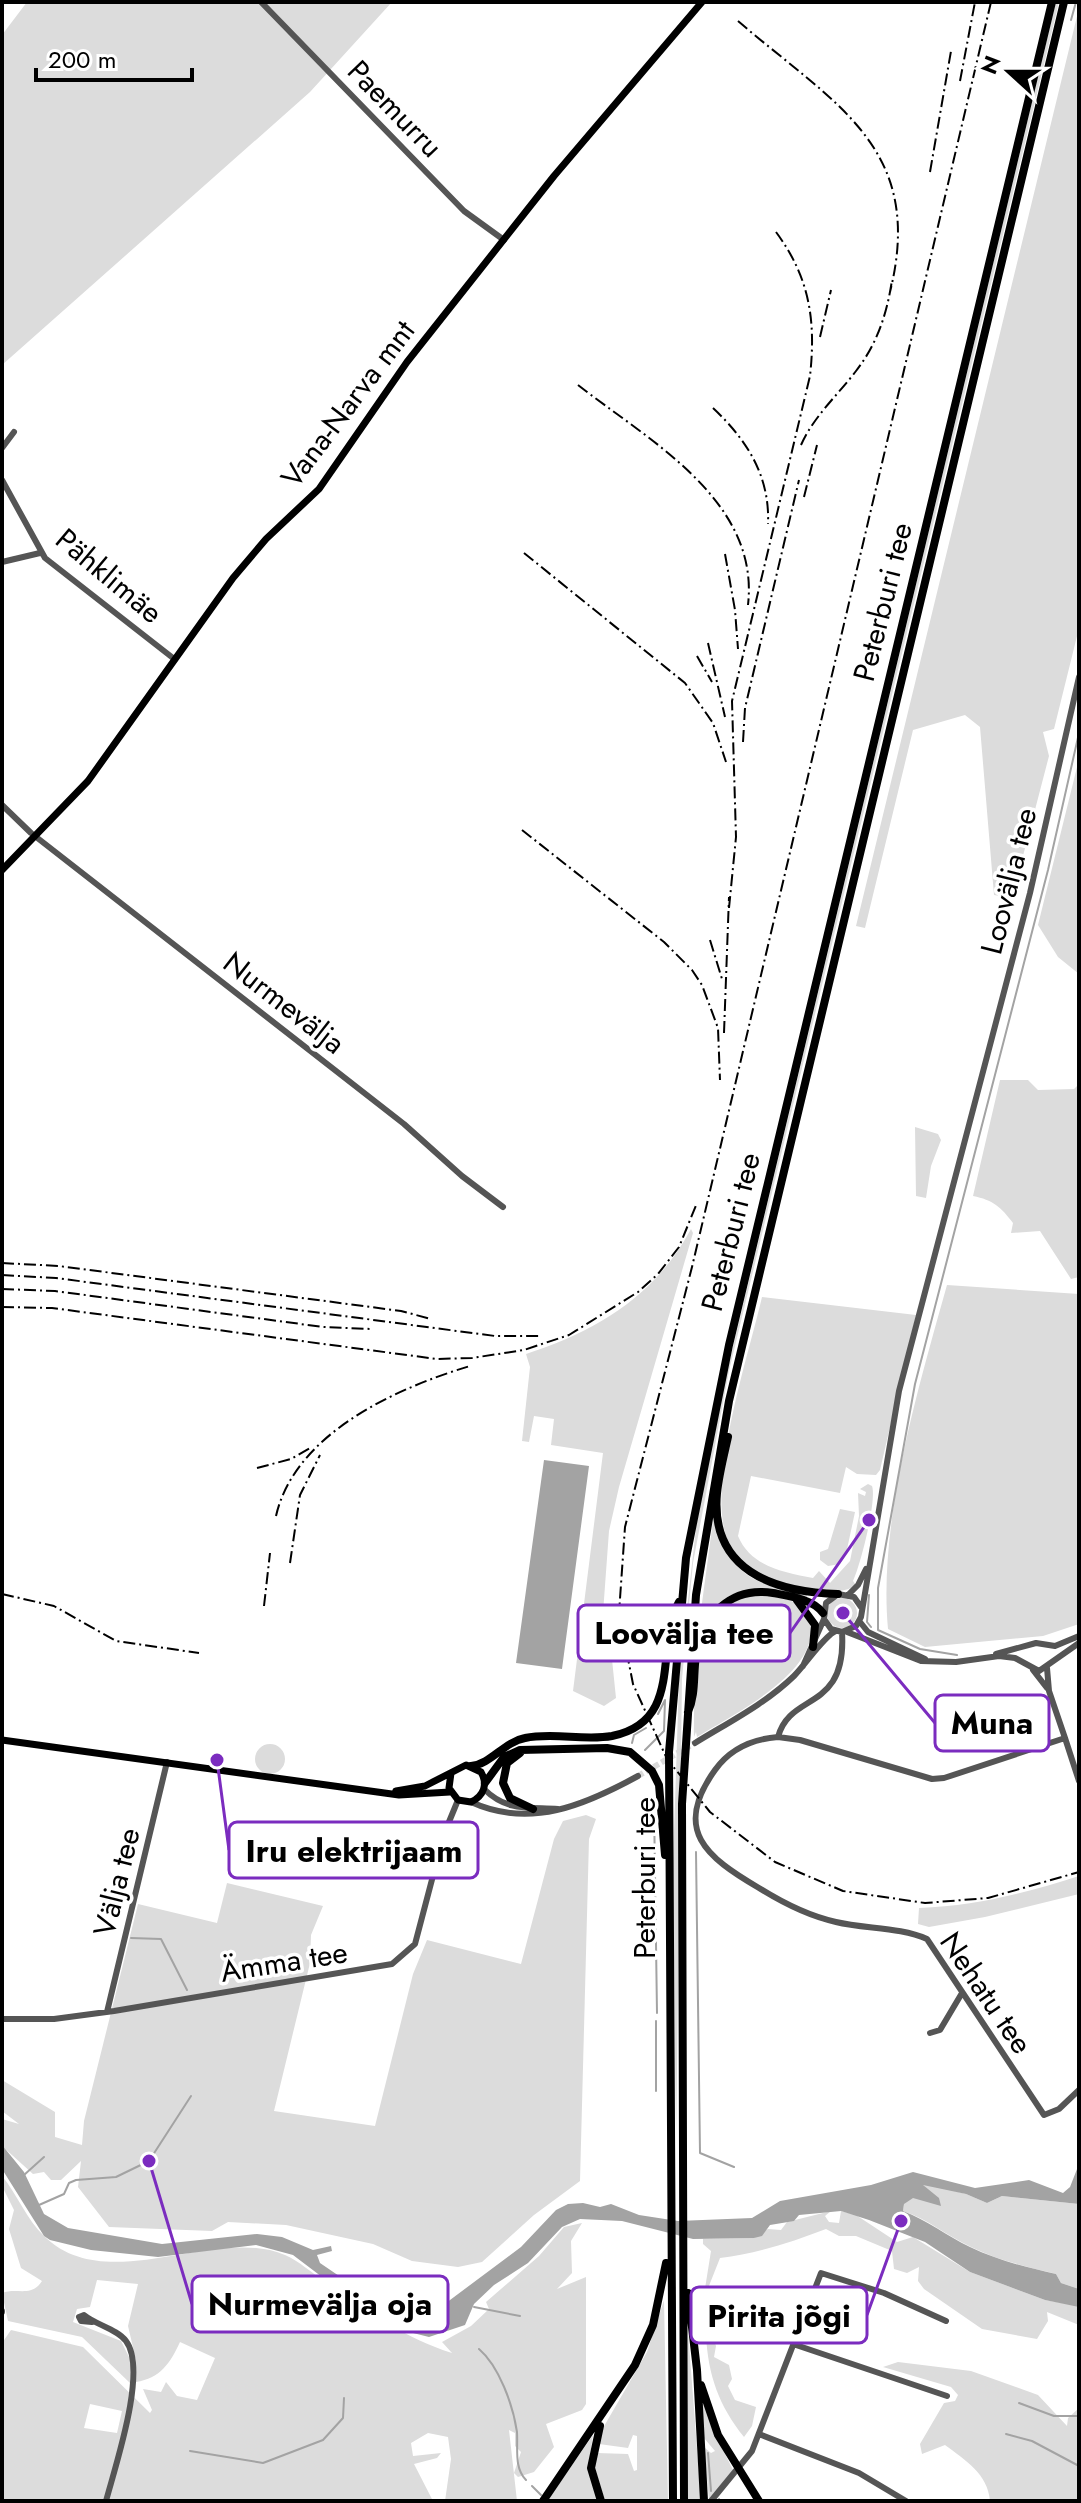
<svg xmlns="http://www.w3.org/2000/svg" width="1081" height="2503" font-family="Jost,sans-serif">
	<rect width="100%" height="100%" fill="#fff"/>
	<path fill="#dcdcdc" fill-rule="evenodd" d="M27 2H392L310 92 2 365V35Z
		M1056 2H1059L729 1371 693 1563 682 1679 676 2145 673 1864 679 1680 696 1528 718 1409Z
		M1079 8V628L1054 729 1043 732 1049 756 1012 898 994 895 980 727 965 715 913 730 865 928 856 926Z
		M1079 759V974L1058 957 1038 925Z
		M1000 1080H1028L1038 1090 1074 1089 1079 1084V1277L1071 1279 1040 1231 1011 1233 1013 1223C1001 1207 993 1200 973 1196Z
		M915 1127 938 1134 941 1140 931 1166 926 1198 916 1196Z
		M691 1229 693 1233 619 1487 609 1531 603 1613 608 1621 616 1698 604 1706 573 1691 603 1453 551 1445 554 1419 534 1416 529 1442 522 1441 530 1367 526 1354C597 1331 655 1296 691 1229Z
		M947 1285 1079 1294V1624L1043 1636 925 1647 888 1629C878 1522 918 1389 947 1285Z
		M762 1297 916 1315 880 1470 876 1475 857 1474 846 1467 840 1493 751 1476 738 1536C751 1567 784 1572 813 1578L819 1571 830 1583 850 1561 859 1516 858 1493 865 1496 866 1492 860 1489 868 1484 872 1486C877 1499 861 1564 853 1581L856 1585C838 1598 804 1588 785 1584 762 1578 737 1564 728 1542 705 1485 748 1358 762 1297Z
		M840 1509 855 1512 846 1554 840 1564 828 1566 820 1560V1552L828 1549Z
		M714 1513C732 1576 745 1581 807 1595V1598C757 1587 724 1579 698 1633Z
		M745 1596C768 1596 801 1594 809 1620 825 1670 732 1715 697 1737L696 1732 694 1737C695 1681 689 1624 745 1596Z
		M827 1613a15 15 0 1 1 30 0a15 15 0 1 1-30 0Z
		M255 1759a15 15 0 1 1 30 0a15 15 0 1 1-30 0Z
		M586 1815 596 1819 589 1839 580 2181 534 2215 482 2262 458 2267 412 2261 373 2244 286 2225 228 2222 212 2231 109 2227 78 2187 81 2161 61 2180H51L44 2172 33 2174 2 2146V2119L19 2124 2 2111V2080L55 2112V2137L82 2145 84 2121 138 1904 217 1923 227 1883 323 1906 311 1935 310 1963 274 2111 375 2126 413 1974 427 1940 521 1964 554 1839 563 1821Z
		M1079 1876V1894L985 1917 929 1927 918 1924 919 1908C976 1906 1026 1893 1079 1876Z
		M2 2176C17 2194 27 2220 44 2236 107 2298 214 2225 285 2255 299 2261 312 2273 325 2282 366 2310 404 2338 452 2353L442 2342 471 2326 489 2309 486 2302 539 2256 564 2227 582 2223 571 2241 572 2273 557 2289 586 2277V2404L582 2410 546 2424 554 2447 534 2472 518 2477 514 2473 521 2452 515 2446V2433L509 2430 517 2501H445L451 2459 448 2437 428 2433 411 2443 413 2456 441 2453 437 2458 414 2464 433 2501H2V2343L11 2330 83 2347 150 2413 152 2410 143 2389 161 2392 166 2382 177 2396 197 2400 215 2358 180 2342C170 2364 160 2378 136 2382V2360L128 2326 138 2284 97 2280 90 2307 77 2309 73 2322 121 2341 131 2361 130 2383 82 2337 8 2321 2 2293C17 2287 31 2298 42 2281L21 2268 9 2229 14 2210 2 2186ZM90 2404 122 2411 117 2433 84 2428Z
		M908 2179 966 2194 987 2203 1002 2196 1079 2204V2289L1061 2283 1056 2274C1028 2267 997 2260 971 2247 947 2236 928 2219 903 2211Z
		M831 2211 825 2216 829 2222 839 2223 841 2211 856 2215 897 2242 913 2237 970 2272 1045 2300 1079 2306V2325L1047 2312 1048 2321 1037 2339 982 2329 924 2289 918 2281 919 2267 907 2273 894 2269 892 2251 856 2236H839L826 2229C792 2242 756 2254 720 2258L703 2301 711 2251 703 2244V2239L754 2238 768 2229 781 2230 787 2222Z
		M664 2300 668 2501H605L594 2465 597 2453 628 2454 634 2471 637 2470V2436L633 2435 628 2448 599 2444 603 2428 647 2352Z
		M688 2331 701 2501H688Z
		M711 2332 716 2346 714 2357 729 2365 732 2379 728 2386 735 2400 756 2407 752 2426 744 2437C719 2406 708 2375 706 2335Z
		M898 2362 971 2371 1038 2395 1067 2426 1068 2418 1079 2408V2501H990C988 2474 965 2460 945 2445L922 2454 920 2444 944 2403 955 2401 958 2395 951 2387 883 2367Z
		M700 2392 712 2428 733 2470 709 2500 704 2447 711 2453 715 2451 704 2438Z
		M593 2435 588 2470 598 2501H547Z"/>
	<path fill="#a3a3a3" d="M544 1460 589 1466 562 1669 516 1663Z
		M2 2145 24 2172 44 2214 68 2228 162 2244 257 2234 282 2237 313 2250 331 2246 332 2251 317 2255 320 2263 370 2297 420 2322 436 2315 446 2303 521 2247 556 2210 568 2204 583 2203 600 2207 611 2204 639 2215 678 2221 752 2218 780 2201 871 2185 913 2172 975 2188 1029 2180 1063 2193 1070 2187 1079 2164V2204L1002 2196 987 2203 966 2194 923 2185 939 2198 941 2206 913 2198 904 2204 903 2211C927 2220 947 2236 970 2247 997 2260 1028 2268 1056 2274L1061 2283 1079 2289V2307L1045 2300 970 2272 925 2242 869 2220 841 2211 799 2215 794 2221 770 2225 762 2236 754 2238 693 2239 622 2221 580 2219 562 2227 528 2263 494 2285 474 2304 465 2325 429 2337 409 2332 363 2308 293 2255 256 2245 158 2257 91 2250 50 2240 44 2236 2 2169Z"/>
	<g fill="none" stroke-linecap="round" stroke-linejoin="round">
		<path stroke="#a3a3a3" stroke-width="2" d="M1071 20 1076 2
			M869 1595 867 1622 871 1627
			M957 1655 920 1649 878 1630V1588L915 1384 1048 870 1079 733
			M632 1743 634 1735 646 1728
			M645 1750 664 1731 665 1700 658 1714
			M654 1805 657 2013
			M696 1852 700 2153 734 2167
			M131 1938 161 1939 187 1990
			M656 2091V2021
			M24 2175 44 2157
			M39 2205 64 2194 69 2183 76 2180 116 2177 149 2161 191 2096
			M474 2307 520 2316
			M479 2349C499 2366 513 2405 517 2432 518 2449 514 2468 526 2480
			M1019 2403 1054 2416H1079
			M1006 2434 1032 2441 1079 2466
			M190 2451 263 2463 323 2440 343 2418 344 2398
			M708 2453 711 2491
			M532 2486 541 2495
			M719 2499V2501"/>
		<path stroke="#d9d9d9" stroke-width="6" stroke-dasharray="6 3" stroke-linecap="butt" d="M638 1776 695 1743"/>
		<path stroke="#555" stroke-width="6" d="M261 2 464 211 504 240
			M2 448 14 432
			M2 480 45 558 173 658
			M2 562 40 553
			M2 805 31 833 404 1124 462 1176 503 1207
			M848 1595 858 1585 866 1569
			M861 1607 854 1597 838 1594 826 1603 824 1619 831 1629 842 1632 856 1626 861 1617 899 1391 1030 893 1079 677
			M860 1622 868 1632 925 1659
			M842 1632C847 1713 790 1691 778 1737 753 1739 730 1749 715 1770 672 1830 706 1857 759 1888 783 1903 808 1916 836 1922 865 1929 900 1927 927 1939L1044 2115 1059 2109 1079 2090
			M847 1632 921 1661 956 1662 999 1656 1015 1658 1039 1671 1079 1643
			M996 1654 1036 1643 1055 1646 1079 1636
			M803 1666 824 1619
			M1033 1670 1047 1688
			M778 1737 800 1740 932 1779 944 1778 1065 1738 1049 1691 1047 1668
			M1065 1738 1079 1781
			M695 1743C729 1722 765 1704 794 1676 805 1665 825 1635 836 1631
			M484 1789C507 1812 529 1807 558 1809
			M471 1802C530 1829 585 1805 638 1776
			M107 2012 167 1762
			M2 2019H54L114 2011 392 1964 415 1944 444 1834 458 1800
			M930 2033 940 2030 962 1993
			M711 2307 794 2339
			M2 2311V2312
			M92 2322 81 2321 79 2317 84 2315C96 2325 117 2329 126 2341 148 2370 115 2467 106 2501
			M793 2344 947 2396
			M759 2434 859 2473 906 2501
			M711 2501 752 2451 821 2273 884 2293 946 2321"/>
		<path stroke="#000" stroke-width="7" d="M2 870 88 781 233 578 266 539 319 489 407 362 554 176 702 2
			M2 1740 399 1795 450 1792
			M396 1791 425 1786 466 1765 481 1772C488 1784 484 1796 471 1802L458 1800 449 1788 451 1773"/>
		<path stroke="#000" stroke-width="8" d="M728 1437C724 1455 719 1474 717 1493 710 1570 773 1592 838 1594
			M796 1599 815 1625 813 1647
			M688 1712C696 1694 693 1675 696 1656 701 1617 730 1586 773 1593 789 1596 813 1599 823 1613
			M520 1753 507 1763 503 1783 510 1798 533 1809
			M471 1766C491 1764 504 1742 525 1738 553 1732 584 1741 612 1736 685 1721 654 1646 679 1602
			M485 1783 504 1757 520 1750 607 1748 630 1752 652 1771 659 1785 665 1855
			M688 2293 697 2370 704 2501
			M701 2385 718 2435 759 2501
			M600 2426 591 2468 601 2501
			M543 2501 635 2365 653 2325 666 2263
			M673 2501 669 1752 686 1558 729 1345 1052 2
			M684 2501 682 1804 696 1595 729 1401 1064 2"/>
		<path stroke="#000" stroke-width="2" stroke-dasharray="12 4 2 4" stroke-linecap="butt" d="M991 2 692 1267 625 1527 619 1613 633 1684 667 1759 710 1812 775 1862 843 1891 925 1903 988 1898 1079 1872
			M738 21C834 104 926 147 890 292
			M960 81 975 2
			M930 172 951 51
			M820 337 831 290
			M578 385C648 440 760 500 748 605
			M713 408C747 440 770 476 768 524
			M801 445C814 416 837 396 856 371 877 344 887 314 892 280
			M804 497 817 445
			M524 553 685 683 713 723 726 762
			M725 554 735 610 738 649
			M708 643 725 717
			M697 656 712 682
			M743 742 745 708 799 480
			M522 830 664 942 692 970 702 985 718 1028 720 1080
			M729 908 736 837 732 701 810 376C816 321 810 278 776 232
			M710 940 722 979
			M724 1033 729 897
			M2 1263 59 1266 401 1311 431 1319
			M2 1275 56 1278 495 1336H542
			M2 1289 55 1291 323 1327 371 1329
			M2 1307 52 1308 437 1359 472 1358 524 1350 569 1335 638 1292 658 1274 679 1247 697 1203
			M257 1468 291 1459 310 1448
			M276 1516C295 1433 397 1388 470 1366
			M290 1563 300 1495 320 1455
			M2 1594 54 1606 116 1641 199 1653
			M264 1606 270 1553"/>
	</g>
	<g text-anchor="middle" stroke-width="7" stroke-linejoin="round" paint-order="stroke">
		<g font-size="30" fill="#000" stroke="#fff">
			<text transform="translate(395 109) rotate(46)" y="10">Paemurru</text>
			<text transform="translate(348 404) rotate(-53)" y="10">Vana-Narva mnt</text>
			<text transform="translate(109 576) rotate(40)" y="10">Pähklimäe</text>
			<text transform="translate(883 602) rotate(-76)" y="10">Peterburi tee</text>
			<text transform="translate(1009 881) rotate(-76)" y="10">Loovälja tee</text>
			<text transform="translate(284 1003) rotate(38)" y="10">Nurmevälja</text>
			<text transform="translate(731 1232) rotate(-76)" y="10">Peterburi tee</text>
			<text transform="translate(645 1878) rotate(-90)" y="10">Peterburi tee</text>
			<text transform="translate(117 1882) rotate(-76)" y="10">Välja tee</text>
			<text transform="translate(284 1962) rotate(-9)" y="10">Ämma tee</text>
			<text transform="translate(986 1993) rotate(56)" y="10">Nehatu tee</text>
		</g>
	</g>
	<path fill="none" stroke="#7b2cbf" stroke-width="3" d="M869 1520L790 1633M843 1613L935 1723M217 1760L229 1850M149 2161L192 2304M901 2221L867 2315"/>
	<g fill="#7b2cbf" stroke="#fff" stroke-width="3">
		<circle cx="869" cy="1520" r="8"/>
		<circle cx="843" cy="1613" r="8"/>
		<circle cx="217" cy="1760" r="8"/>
		<circle cx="149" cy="2161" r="8"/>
		<circle cx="901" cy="2221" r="8"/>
	</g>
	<g fill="#fff" stroke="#7b2cbf" stroke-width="3">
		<rect x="578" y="1605" width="212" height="56" rx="8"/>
		<rect x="935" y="1695" width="114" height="56" rx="8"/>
		<rect x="229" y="1822" width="249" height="56" rx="8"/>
		<rect x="192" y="2276" width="256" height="56" rx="8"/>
		<rect x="691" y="2287" width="176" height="56" rx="8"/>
	</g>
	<g font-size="32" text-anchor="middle" font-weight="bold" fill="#000">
		<text x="684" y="1644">Loovälja tee</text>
		<text x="992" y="1734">Muna</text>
		<text x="354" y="1862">Iru elektrijaam</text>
		<text x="320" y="2315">Nurmevälja oja</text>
		<text x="779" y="2327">Pirita jõgi</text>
	</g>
	<rect width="1081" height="2503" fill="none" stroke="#000000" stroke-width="8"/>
	<g transform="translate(1009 72) rotate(291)" stroke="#ffffff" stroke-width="6" paint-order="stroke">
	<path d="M0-6L14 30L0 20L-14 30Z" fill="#000000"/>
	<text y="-12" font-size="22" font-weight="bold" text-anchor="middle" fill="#000000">N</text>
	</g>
	<path d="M36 68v12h156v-12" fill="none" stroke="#000000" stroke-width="4"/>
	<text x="48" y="68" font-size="24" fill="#000000" stroke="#ffffff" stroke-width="6" paint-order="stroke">200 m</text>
</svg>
